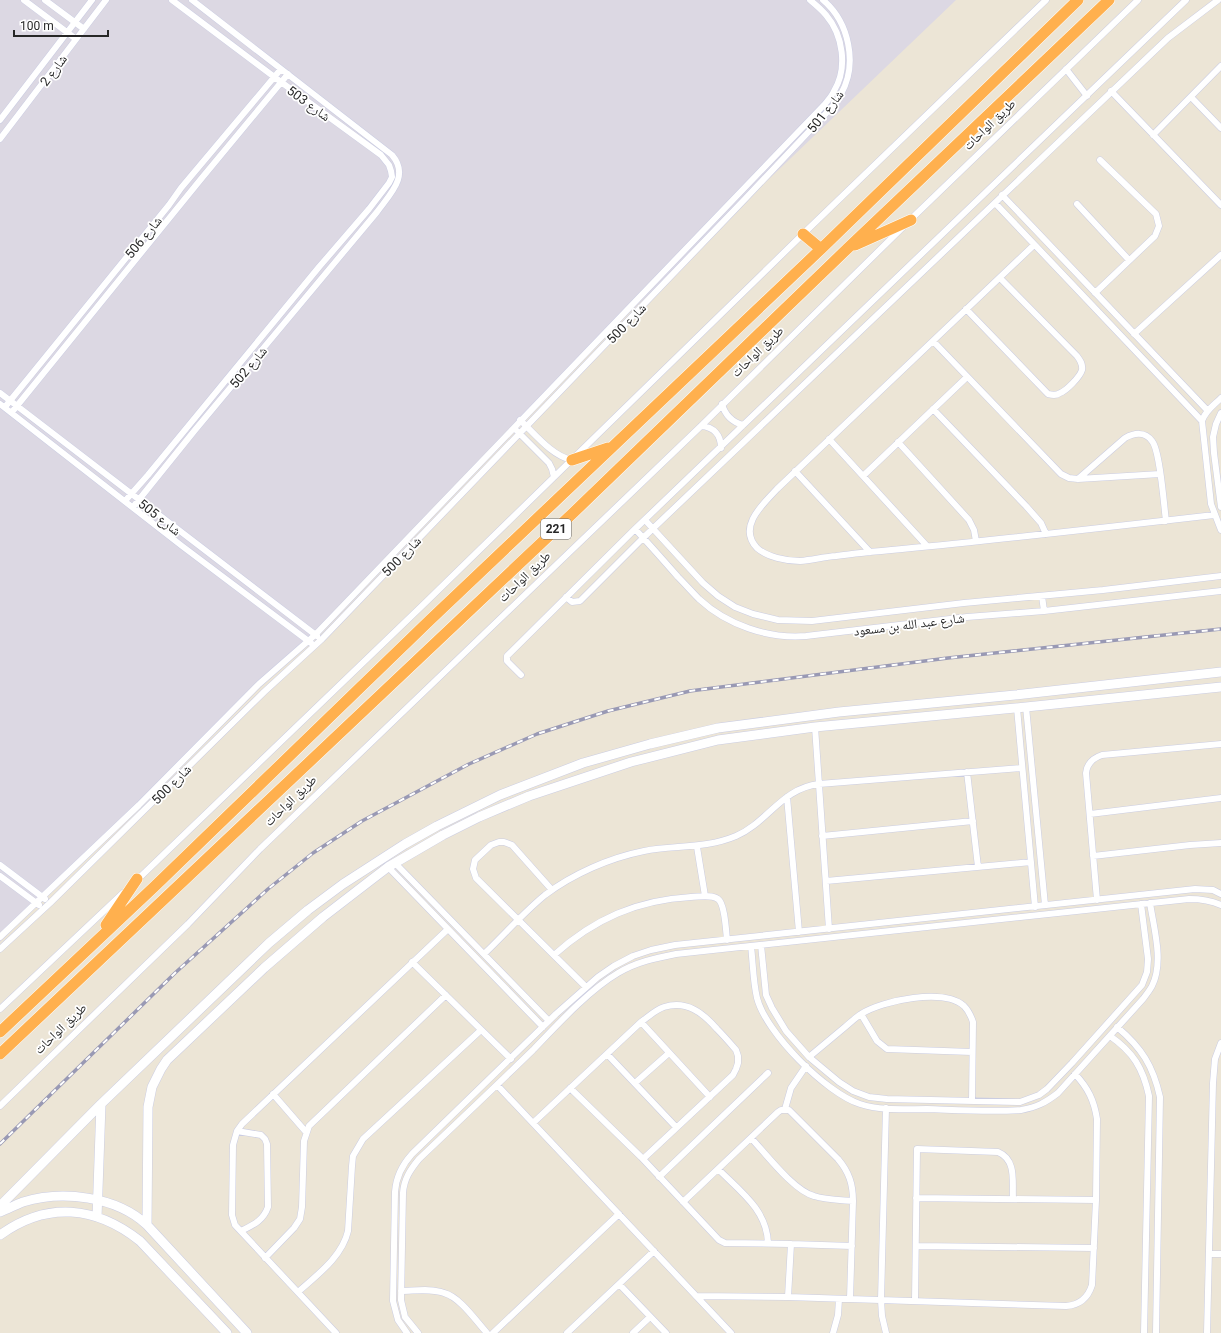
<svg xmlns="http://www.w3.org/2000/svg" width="1221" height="1333" font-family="Roboto,'Noto Naskh Arabic',sans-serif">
	<rect width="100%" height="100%" fill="#ece5d6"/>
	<path fill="#dcd8e3" d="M0 0H956L510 427 316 629 0 942Z"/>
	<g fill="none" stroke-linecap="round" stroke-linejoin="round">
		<defs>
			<path id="street" d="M24 0 76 39
				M45 0 84 29
				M1066 69 1087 96
				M1111 91 1221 205
				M1191 97 1221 128
				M0 120 92 0
				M1153 135 1221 66
				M0 139 106 0
				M1002 195 1208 411
				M995 203 1202 421
				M1077 204 1129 260
				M909 221 1138 0
				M1034 245 777 489C763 504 737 527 757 548 767 557 786 561 800 561 812 560 824 557 836 556 858 553 880 551 902 549 1006 539 1110 527 1214 515
				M1095 293 1155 236 1159 226 1156 214 1100 160
				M966 309 1048 394C1052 395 1056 396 1060 393 1066 391 1080 377 1082 370 1083 364 1080 360 1077 356L1000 278
				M1134 334 1221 255
				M933 341 1061 474 1069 478 1078 479 1160 474
				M0 393 317 636
				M1221 398C1214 405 1205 411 1202 421L1211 504 1221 530
				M0 404 182 546 311 643
				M722 404C725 415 732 422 743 425
				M5 407 169 205 181 188 281 69
				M933 409 1026 506 1041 523 1046 534
				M12 412 201 179 288 74
				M1221 413 1216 424 1213 437 1214 453 1221 507
				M520 420C535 434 552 456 572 460
				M701 426C714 427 721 435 721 448
				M517 431 549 463 552 469 554 477
				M829 439 927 546
				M898 442 969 520 974 530 976 541
				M795 471 870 552
				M863 476 967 377
				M1078 479 1125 438C1134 433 1145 431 1152 441 1160 450 1164 506 1166 521
				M125 501 148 475 319 267 369 209 389 183 392 177 391 171 389 165 381 155 281 82 172 0
				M133 507 195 430 377 212C390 194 410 176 392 155L192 0
				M645 520 703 583 718 596 735 607 753 614 778 620 812 621 964 603 1103 590 1221 576
				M635 529C650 545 664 561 678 577 685 584 692 592 699 599 727 625 768 639 806 636L967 617 1044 611 1221 591
				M1042 596 1044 611
				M566 597 572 602 580 601 643 538 1168 38 1218 0
				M521 675 507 661V656L635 529 1186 0
				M1026 707 1045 905
				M1017 708 1035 907
				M815 727 829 929
				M967 772 978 867
				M787 797 799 932
				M1090 814 1221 798
				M822 836 973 821
				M697 847 705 896
				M1093 856 1190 845 1221 843
				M395 863 549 1021
				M0 865 45 899
				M388 867 543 1027
				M0 876 39 905
				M136 881 426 602 803 234 1046 0
				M826 881 1031 862
				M552 890 512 845 504 842H499L491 845 475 860 473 869 476 878 586 987
				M1097 900 1086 773C1087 763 1093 758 1102 755L1221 744
				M0 937 139 805 259 684 315 635 825 104C828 100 832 96 834 91 848 68 843 35 826 15 821 9 816 5 810 0
				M761 945 766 995 772 1008 786 1031 809 1057 839 1082 853 1091 869 1097 887 1099 1020 1102 1039 1095 1047 1089 1072 1063 1142 985 1147 972 1148 959 1141 904
				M751 946C753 963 753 981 757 998 766 1033 826 1093 860 1104 881 1111 905 1109 927 1109 958 1110 990 1112 1021 1110 1037 1107 1045 1103 1058 1093L1143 999C1146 995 1150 990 1152 986 1164 962 1154 929 1150 903
				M0 949 50 903 264 692 322 639 745 199 832 107C835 103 839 99 841 94 858 64 849 22 823 0
				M484 954C504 935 523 913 545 895 573 874 609 858 644 851 675 845 705 849 736 836 767 823 782 788 819 784L1022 768
				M554 955C594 919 637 900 691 897 699 897 711 894 718 899 725 904 726 931 727 940
				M412 962 511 1059
				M0 1009 123 893
				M861 1014 877 1041 887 1049 972 1052
				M641 1022 710 1097
				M1117 1027C1142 1048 1153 1066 1160 1097L1156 1333
				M1110 1036C1133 1052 1143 1068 1149 1096L1144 1333
				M607 1054 676 1127
				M809 1057C821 1047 833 1037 845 1027 850 1023 856 1017 861 1014 883 1000 944 988 964 1006 969 1011 971 1016 973 1022L972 1101
				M635 1083 669 1053
				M497 1085 731 1333
				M570 1088 641 1157 719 1240 725 1243 791 1244 852 1246
				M273 1094 306 1132
				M0 1106 188 924 260 849 701 426 903 227
				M785 1109 791 1088 806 1066
				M533 1123 641 1022C648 1017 655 1010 664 1007 687 1000 703 1013 717 1029 724 1036 730 1043 736 1050L738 1056V1063L736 1069 733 1075 643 1159
				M237 1131 261 1135 265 1139 267 1144 268 1207C263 1221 253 1225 241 1231
				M751 1138C766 1154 794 1191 814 1196 826 1200 840 1200 853 1201
				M718 1169C740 1191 767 1210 768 1243
				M659 1177 768 1073
				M916 1198 1096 1200
				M683 1202 778 1112 781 1110H789L838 1159C849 1172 853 1184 853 1201L850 1299
				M916 1246 1094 1248
				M1209 1254H1221
				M265 1258 294 1228 300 1219 302 1207 304 1141 309 1126 446 995
				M619 1284 666 1333
				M401 1291C414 1291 431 1288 444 1293 460 1297 476 1321 487 1333
				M298 1292C317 1275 342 1257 348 1231L352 1166 353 1156 363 1139 481 1030
				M696 1296 788 1297 1066 1306C1080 1305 1088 1298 1092 1285L1096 1200 1097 1119C1094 1100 1088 1088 1075 1074
				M788 1297 791 1244
				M915 1301 917 1149 998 1152C1017 1160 1012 1182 1013 1199
				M336 1333 235 1225 232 1215 233 1145 237 1131 242 1124 448 929
				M407 1333 398 1320 393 1301 395 1192C396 1177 402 1165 412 1154L556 1014 598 977 614 966 633 956 651 950 675 945 1195 889 1213 890 1221 894
				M418 1333 405 1317 401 1300 403 1193C404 1179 410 1170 419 1159 457 1123 495 1087 533 1050 557 1025 589 990 618 973 636 962 656 958 676 954L1189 899C1201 899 1210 900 1221 905
				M493 1333 619 1214
				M567 1333 654 1251
				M633 1333 650 1317
				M833 1333 838 1315 839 1299
				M886 1333 882 1316 881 1300 886 1108
				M1207 1333 1213 1083 1215 1059 1221 1043"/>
			<path id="secondary" d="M0 1206 101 1104 269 943 308 910 343 884 405 844 437 826 500 795 583 763 650 744 718 728 839 712 1015 695 1221 672
				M0 1212C8 1209 15 1205 23 1202 62 1190 116 1196 147 1225L247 1333
				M97 1217 101 1104
				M147 1225 148 1107 152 1087 161 1069 167 1060 264 968 323 917 371 880 388 867 443 835 479 817 529 796 631 762 718 740 815 727 1026 707 1221 687
				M0 1235C47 1201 96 1206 140 1241L227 1333"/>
			<path id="highway" d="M803 234 821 249
				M855 245 911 220
				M572 460 608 448
				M106 925 137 879
				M0 1032 154 887 430 620 821 249 1078 0
				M0 1054 572 514 848 248 1109 0"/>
		</defs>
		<use href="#street" stroke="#cbcde2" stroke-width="7"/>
		<use href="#secondary" stroke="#cbcde2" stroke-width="10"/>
		<use href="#highway" stroke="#fff" stroke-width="12"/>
		<use href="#street" stroke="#fff" stroke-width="6"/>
		<use href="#secondary" stroke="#fff" stroke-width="9"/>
		<use href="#highway" stroke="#ffb04e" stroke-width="11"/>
		<defs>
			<path id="rail" d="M0 1144 175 973 268 889 313 853 362 821 469 764 537 734 608 711 690 691 948 658 1221 629"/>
		</defs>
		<use href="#rail" stroke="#9999b4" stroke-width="3.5"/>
		<use href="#rail" stroke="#fff" stroke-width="2" stroke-dasharray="6" stroke-linecap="butt"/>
	</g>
	<g text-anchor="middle" stroke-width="3.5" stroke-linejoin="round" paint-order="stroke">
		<rect fill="#fff" stroke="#686868" stroke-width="1" x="541" y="519" width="30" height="20" rx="3"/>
		<g font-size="12" font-weight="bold" fill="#272727">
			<text x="556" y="533">221</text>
		</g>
		<g font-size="13" fill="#272727" stroke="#fff">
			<text transform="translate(53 70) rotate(-53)" y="5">شارع 2</text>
			<text transform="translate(309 103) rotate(36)" y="5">شارع 503</text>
			<text transform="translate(825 111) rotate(-52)" y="5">شارع 501</text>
			<text transform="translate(989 124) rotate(-44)" y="5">طريق الواحات</text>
			<text transform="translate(143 237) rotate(-51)" y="5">شارع 506</text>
			<text transform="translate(626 323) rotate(-46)" y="5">شارع 500</text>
			<text transform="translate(757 351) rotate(-44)" y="5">طريق الواحات</text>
			<text transform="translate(248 367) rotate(-50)" y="5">شارع 502</text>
			<text transform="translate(160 517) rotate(38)" y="5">شارع 505</text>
			<text transform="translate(401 556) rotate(-46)" y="5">شارع 500</text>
			<text transform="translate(524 576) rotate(-44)" y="5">طريق الواحات</text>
			<text transform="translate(909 624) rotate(-7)" y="5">شارع عبد الله بن مسعود</text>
			<text transform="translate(171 784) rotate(-45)" y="5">شارع 500</text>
			<text transform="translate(290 800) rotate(-44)" y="5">طريق الواحات</text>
			<text transform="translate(60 1028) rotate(-44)" y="5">طريق الواحات</text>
		</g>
	</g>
	<path d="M14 30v6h94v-6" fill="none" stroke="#272727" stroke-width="2"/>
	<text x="20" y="30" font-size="12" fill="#272727" stroke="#ffffff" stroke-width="3" paint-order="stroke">100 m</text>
</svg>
